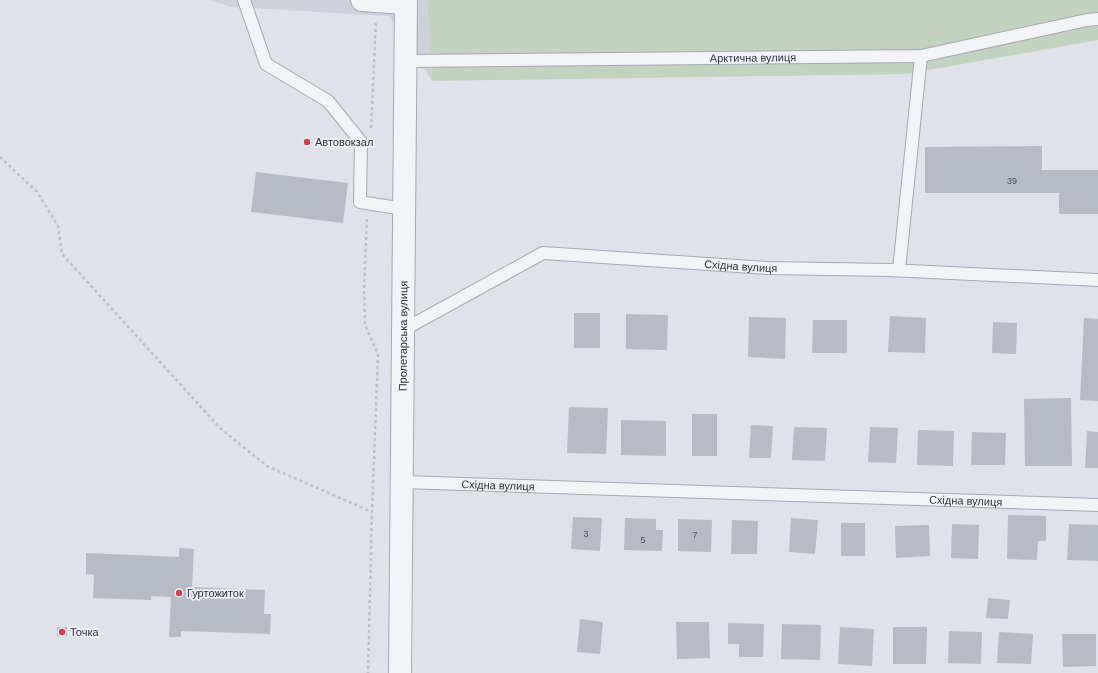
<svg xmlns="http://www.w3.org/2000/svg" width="1098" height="673" font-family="Arial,sans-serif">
	<rect width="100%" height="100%" fill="#dfe2e9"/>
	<path fill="#cdd1db" d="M209 0H427L432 81 389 16 232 7Z"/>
	<path fill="#c3d3c0" d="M427 0H1098V40L906 74 432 81Z"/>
	<path fill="#b6bbc6" d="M1042 146V170H1098V214H1059V193H925V147Z
		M256 172 348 183 343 223 251 212Z
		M574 313H600V348H574Z
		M626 314 668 315 667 350 626 349Z
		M890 316 926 318 925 353 888 352Z
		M749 317 786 318 785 359 748 357Z
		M1084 318 1098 319V401L1080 400Z
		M813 320H847V353H812Z
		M993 322 1017 323 1016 354 992 353Z
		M1071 398 1072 466H1025L1024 399Z
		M569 407 608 408 606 454 567 453Z
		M692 414H717V456H692Z
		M621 420 666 421V456L621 455Z
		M751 425 773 426 771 458H749Z
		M794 427 827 428 825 461 792 460Z
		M870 427 898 428 896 463 868 462Z
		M918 430 954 431 953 466 917 465Z
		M1087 431 1098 432V468H1085Z
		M972 432 1006 433 1005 465H971Z
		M1008 515 1046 516V541H1038L1037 560 1007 559Z
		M573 517 602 518 600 551 571 549Z
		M625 518 656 519V530H663L662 551 624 550Z
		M791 518 818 520 815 554 789 552Z
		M678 519 712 520 711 552 678 551Z
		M732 520 758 521 757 554H731Z
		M841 523H865V556H841Z
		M952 524 979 525 978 559 951 558Z
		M1069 524 1098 525V561L1067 560Z
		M929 525 930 556 896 558 895 526Z
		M179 548 194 549 192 587 265 590 264 614H271L270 634 181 631V637H169L171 597 151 596V600L93 598 94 575 86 574V553L179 557Z
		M988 598 1010 600 1008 619 986 618Z
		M580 619 603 622 600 654 577 652Z
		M676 622H709L710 658 677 659Z
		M728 623 764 624 763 657H739V644H728Z
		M782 624 821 625 820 660 781 659Z
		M57 627H67V636H57Z
		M840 627 874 629 872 666 838 664Z
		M893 627H927L926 664H893Z
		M949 631 982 632 981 664 948 663Z
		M999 632 1033 634 1031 664 997 663Z
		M1062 634H1096V666L1063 667Z"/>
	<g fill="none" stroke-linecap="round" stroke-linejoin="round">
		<defs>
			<g id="service">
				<path d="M244 0 266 64 328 101 361 142 360 202 404 209"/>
				<path id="s1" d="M405 61 921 56 1087 20 1098 19"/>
				<path d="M899 270 921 56"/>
				<path id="s2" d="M403 330 543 253 767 268 889 270 1098 280"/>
				<path id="s3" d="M402 482 1098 505"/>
			</g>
			<path id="minor" d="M362 0 405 3"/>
			<g id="tertiary">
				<path id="s4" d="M400 673 406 0"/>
			</g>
		</defs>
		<use href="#service" stroke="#a4a9b3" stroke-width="14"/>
		<use href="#minor" stroke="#a4a9b3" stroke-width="24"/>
		<use href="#tertiary" stroke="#a4a9b3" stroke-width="24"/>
		<path stroke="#bdc0c7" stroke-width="2.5" stroke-dasharray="3 3" stroke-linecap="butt" d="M371 128 376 21
			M0 157 37 192 58 226 62 254 221 429 267 466 372 512
			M367 219 364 287 365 325 378 354 372 512 368 673"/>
		<use href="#service" stroke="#f2f3f7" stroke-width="12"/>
		<use href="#minor" stroke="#f2f3f7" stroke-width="22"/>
		<use href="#tertiary" stroke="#f2f3f7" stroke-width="22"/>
	</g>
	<g fill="#d33f4c" stroke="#eef1f6" stroke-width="1.5">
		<circle cx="307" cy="142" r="4"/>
		<circle cx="179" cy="593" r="4"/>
		<circle cx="62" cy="632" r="4"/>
	</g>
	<g text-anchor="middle" stroke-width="3.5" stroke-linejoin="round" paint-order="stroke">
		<g font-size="9" fill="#4b5262">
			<text x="1012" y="184">39</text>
			<text x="586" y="537">3</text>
			<text x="695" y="538">7</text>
			<text x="643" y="543">5</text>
		</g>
		<g font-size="11" fill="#272f40" stroke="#eef1f6">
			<text dy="4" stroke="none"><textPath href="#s1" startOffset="348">Арктична вулиця</textPath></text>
			<text dy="4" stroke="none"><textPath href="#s2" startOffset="358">Східна вулиця</textPath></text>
			<text dy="4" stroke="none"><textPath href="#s4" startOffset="337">Пролетарська вулиця</textPath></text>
			<text dy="4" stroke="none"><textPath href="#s3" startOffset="96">Східна вулиця</textPath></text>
			<text dy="4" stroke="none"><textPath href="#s3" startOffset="564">Східна вулиця</textPath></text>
		</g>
		<g font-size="11" fill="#272f40" stroke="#eef1f6" text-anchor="start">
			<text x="315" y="146">Автовокзал</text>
			<text x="187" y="597">Гуртожиток</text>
			<text x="70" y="636">Точка</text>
		</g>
	</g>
</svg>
